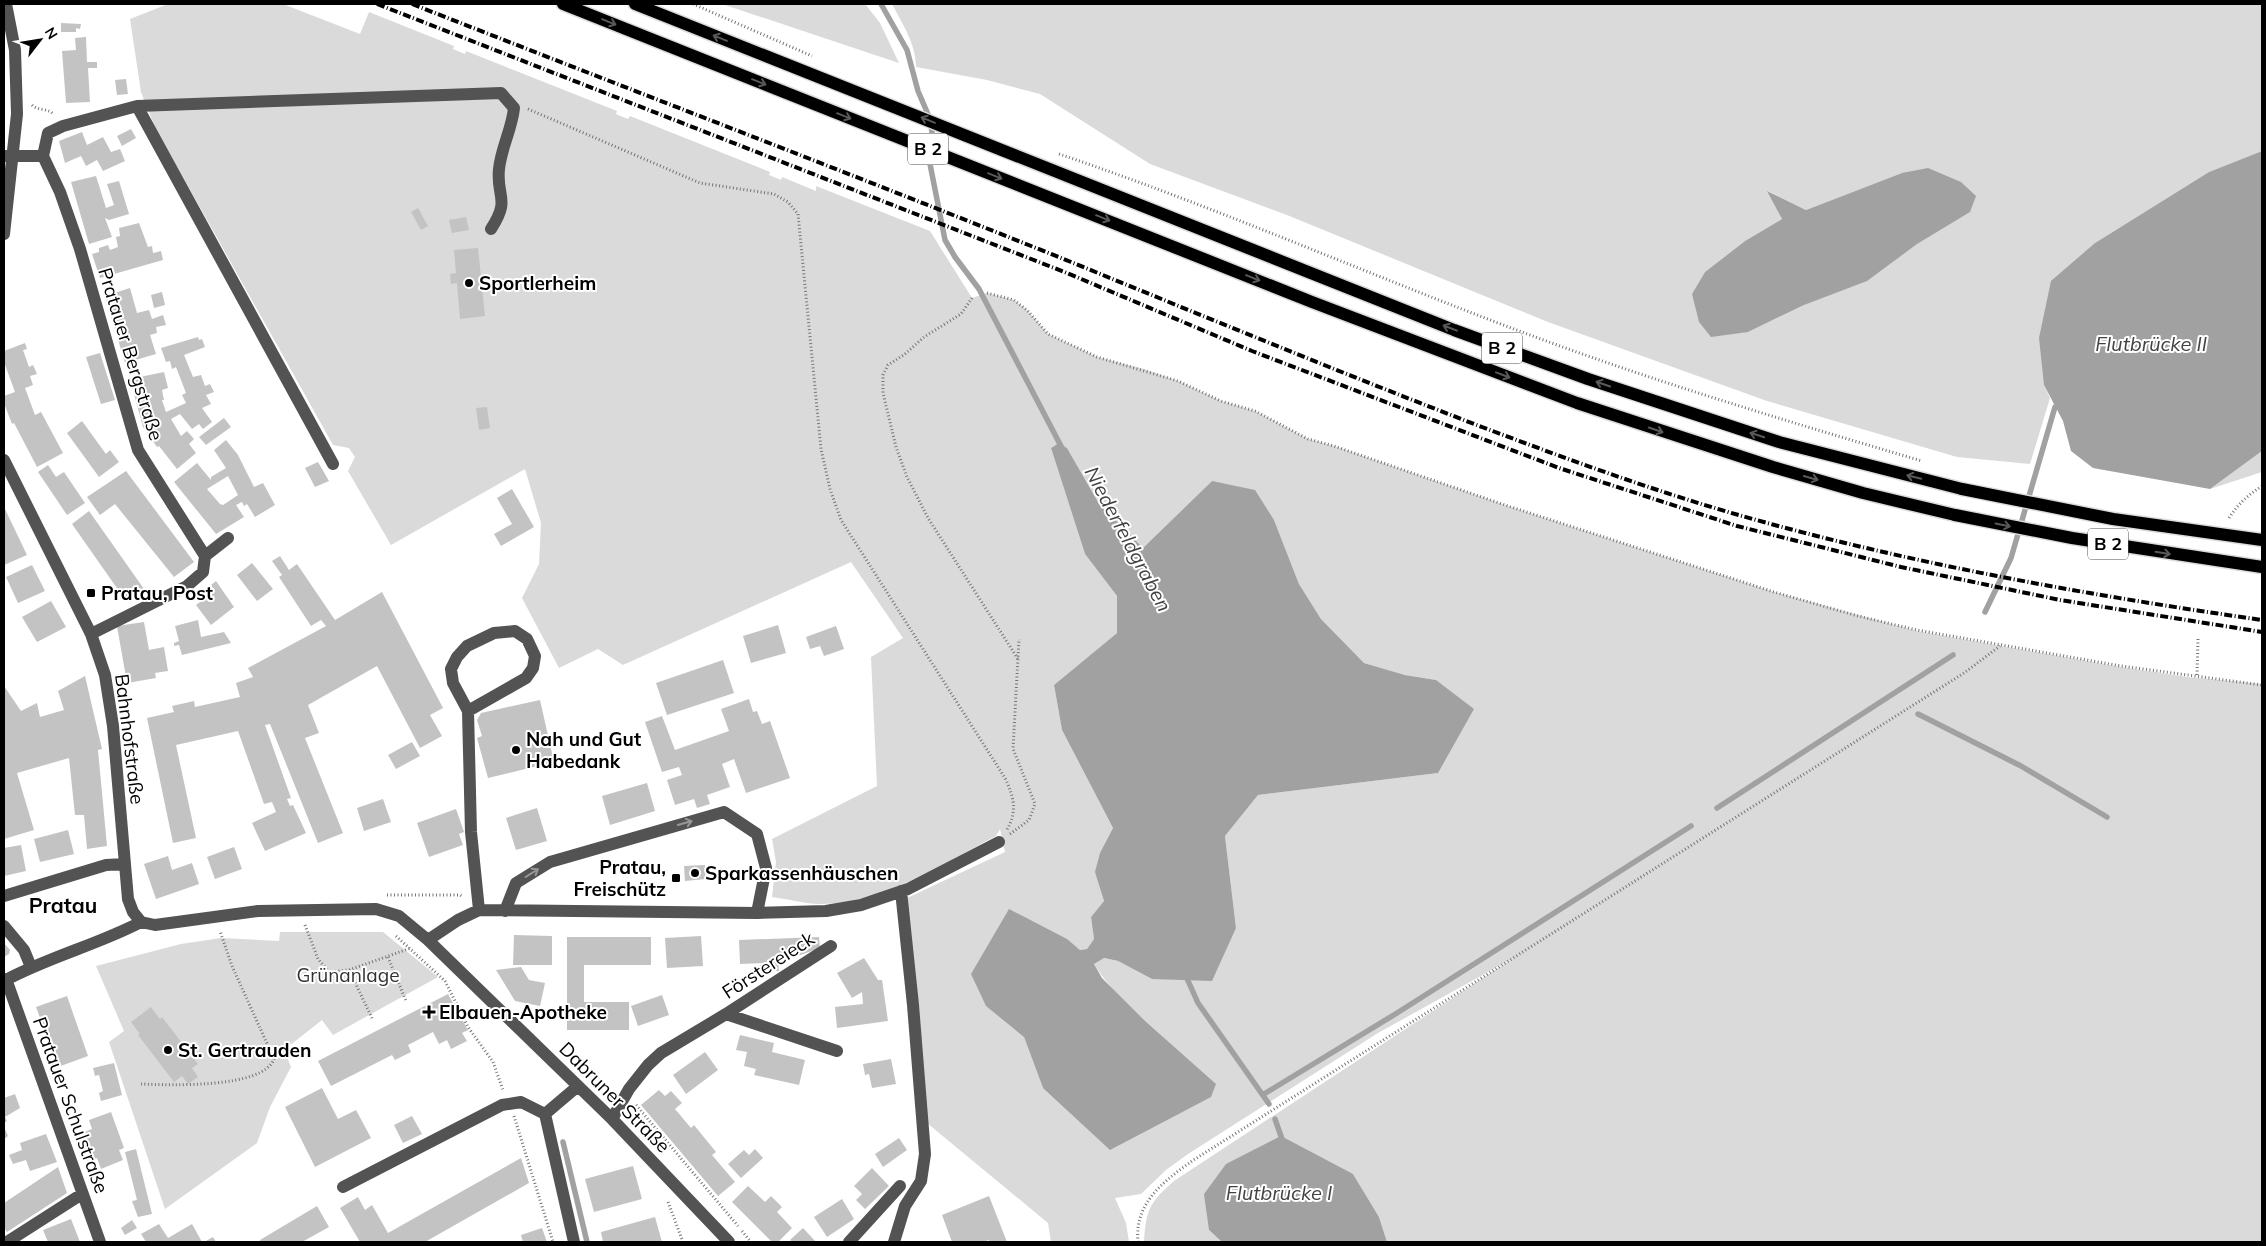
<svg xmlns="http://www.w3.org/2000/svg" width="2266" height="1246" font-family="Mulish,sans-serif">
	<rect width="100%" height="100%" fill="#fff"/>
	<path fill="#dadada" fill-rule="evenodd" d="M168 4H283L360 34 369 12 454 46 453 49 465 54 466 51 617 111 616 114 628 119 630 116 770 172 769 175 781 180 782 177 816 191V186L930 231 972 298 987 293 1014 300 1027 310 1048 334 1097 357 1144 369 1178 381 1221 401 1255 411 1308 439 1334 446 1505 505 1774 592 1917 631 2121 667 2188 677 2262 684V1242H1387L1379 1217 1353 1174 1209 1230 1222 1242H1144C1146 1210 1149 1203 1174 1181L1515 957 1378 1033 1188 1154 1166 1170 1141 1194 1115 1198 1126 1223 1129 1242H1051L1048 1223 927 1123 907 898 1005 852 1000 829 996 836C942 864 884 903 821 904 805 904 788 899 772 897L776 862 772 839 877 786 871 657 903 638 851 562 623 665 598 649 559 668 522 598 539 564 541 523 525 469 391 545 348 471 355 457 349 448 333 445 155 127 141 92 130 19ZM1059 443 1067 448 1098 502 1143 548 1212 481 1274 520 1299 584 1321 619 1364 663 1405 675 1436 680 1438 773 1258 795 1225 836 1236 928 1152 979 1118 961 1103 958 1094 964C1120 1006 1178 1050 1215 1084L1043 1088 1024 1037 1066 939 1080 950 1087 949 1094 939 1091 917 1104 901C1093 864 1096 862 1113 828L1062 730 1054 685 1117 633V596L1085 554 1051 448Z
		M722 4H865L880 23 899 63Z
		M892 4H2262V151L2209 172 2095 243 2044 385 2050 398 2030 464 1957 457 1767 401 1548 322 1287 215 1150 164 1040 94 987 80 916 67C916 44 902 23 892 4ZM1902 173 1970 212 1804 305 1748 332 1692 295 1705 272 1745 241 1782 219 1768 191 1806 210Z
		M2262 451V472L2210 489Z
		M280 932H383L438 977 333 1035 322 1020 284 1050 291 1067 270 1107 257 1143 165 1209 109 1042 124 1031 96 966 181 944 221 938 279 941Z"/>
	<path fill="#a1a1a1" d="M2262 151V451L2210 489 2093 468 2071 451 2063 421 2044 385 2039 338 2051 281 2095 243 2209 172Z
		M1928 168 1961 182 1976 196 1970 212 1917 244 1867 281 1804 305 1748 332 1711 337 1699 322 1692 294 1705 272 1745 241 1782 219 1767 191 1806 210 1902 173Z
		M1059 443 1067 448 1098 502 1143 548 1212 481 1255 490 1274 520 1299 584 1321 619 1364 663 1405 675 1436 680 1474 709 1438 773 1258 795 1225 836 1236 928 1212 981 1152 979 1118 961 1104 958 1094 964 1102 978 1145 1021 1216 1084 1211 1097 1110 1150 1043 1088 1024 1037 986 1006 971 974 1009 909 1067 939 1080 950 1087 949 1094 939 1091 917 1104 901 1095 872 1100 853 1113 828 1062 730 1054 685 1117 633V596L1085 554 1051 448Z
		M1281 1136 1353 1174 1379 1217 1387 1242H1222L1209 1230 1204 1194 1226 1164Z"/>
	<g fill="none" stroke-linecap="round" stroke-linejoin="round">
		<path stroke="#a1a1a1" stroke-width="5.5" d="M881 4 907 50 918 91 930 119 933 139 930 164 945 240 955 257 979 289 1063 450
			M1985 612 2011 558 2055 407
			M1918 714 2021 766 2107 817
			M1717 808 1953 655
			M1185 974 1198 1003 1269 1104
			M1264 1094 1397 1013 1691 826
			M1275 1119 1283 1142
			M563 1142 587 1242"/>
	</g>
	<path fill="#c3c3c3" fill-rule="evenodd" d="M61 23 81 24 80 29 76 28V32H61Z
		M86 37 87 62H97V68H88L90 102 66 103 62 51 76 50 75 38Z
		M126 79 128 94 117 95 115 80Z
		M131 129 136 138 122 146 117 136Z
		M82 132 87 145 103 137 111 152 120 149 125 161 103 171 97 160 86 166 81 156 65 163 59 141Z
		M96 176 106 208 114 205 107 184 119 181 129 214 109 220 105 218 112 237 89 244 71 182Z
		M418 208 428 226 421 230 411 212Z
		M466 217 469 230 452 233 449 220Z
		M139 223 148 247 152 246 153 253 161 251 163 260 100 278 92 254 99 252V248L108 245 110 250 118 247 116 237 120 236 119 228Z
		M478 248 485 316 460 319 457 283 451 284 450 274 456 273 454 250Z
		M130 288 137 313 149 310 152 319 163 315 166 325 156 327 157 333 150 335 156 354 125 363 105 296Z
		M162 292 165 305 154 308 151 295Z
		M198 337 199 340 202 339 205 347 184 355 193 377 201 375 205 386 210 384 214 392 206 395 211 404 202 408 212 422 203 429 199 424 192 429 180 414 171 419 181 436 187 431 194 439 189 444 196 453 177 469 159 446 157 447 143 427 130 379 164 372 168 388 162 390 164 400H162L166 412 186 403 182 395 186 393 176 367 172 369 170 361 166 362 161 348Z
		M25 343 27 349 23 350 29 367 33 365 37 374 30 376 33 385 25 388 35 415 41 412 63 453 37 467 14 423 12 424 4 403V396L15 392 4 362V351Z
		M100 353 115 400 101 404 86 357Z
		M487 407 490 428 479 430 476 408Z
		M224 418 231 427 206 445 199 437Z
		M82 421 106 454 110 450 119 462 99 477 67 433Z
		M226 440 238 455 254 487 263 483 275 505 255 517 247 504 244 506 242 502 236 505 244 517 216 534 174 482 197 463 211 480V477L226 468 214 450ZM228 476 238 495 223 505 220 504 207 489Z
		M318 462 329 481 315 487 305 468Z
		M48 465 56 477 64 472 85 503 67 515 38 472Z
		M126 471 194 562 174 577 115 504 100 515 87 497Z
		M512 489 534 527 501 546 494 534 512 524 497 498Z
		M4 509H5L27 555 4 565Z
		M89 511 144 589 126 601 72 524Z
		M280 556 289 570 297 564 335 620 382 592 443 708 430 715 442 736 420 748 377 666 308 705 319 733 305 738 343 833 318 843 270 724 265 725 291 798 287 799 290 806 293 805 306 833 265 851 252 823 276 812 272 802 264 804 238 731 176 745 196 838 173 843 147 718 174 712 172 706 194 701 195 707 240 697 236 683 253 677 248 668 326 626 321 620 311 626 279 577 282 575 272 561Z
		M252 563 273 589 257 601 237 575Z
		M32 565 45 591 18 603 6 577Z
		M216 581 234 607 211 625 196 605 215 591 211 585Z
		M51 601 66 627 37 642 22 617Z
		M198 620 201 637 224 632 231 643 182 655 179 645 174 646V643L179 641 175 626Z
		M144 622 149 650 164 647 168 671 155 673 156 678 127 683 117 626Z
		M778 625 786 653 751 663 743 636Z
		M836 626 844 649 824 656 820 646 810 649 806 637Z
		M723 660 734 693 667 715 656 683Z
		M85 676 102 749 98 750 107 846 87 849 84 815H75L69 758 17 773 34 830 4 839V686L21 711 37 703 40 717 64 710 58 691Z
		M749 699 753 712 757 711 762 724 770 721 790 778 746 793 734 759 722 764 730 787 707 795 710 804 697 808 694 799 675 805 667 780 682 775 679 767 662 772 645 722 662 716 675 750 729 731 721 709Z
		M540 700 554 762 488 778 477 738 482 736 477 720 481 713Z
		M412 742 420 756 396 769 388 755Z
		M647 783 655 811 610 825 602 796Z
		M383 799 391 822 364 831 357 808Z
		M537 808 547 841 516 850 506 818Z
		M456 809 464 832 459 834 463 845 429 857 417 823Z
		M68 830 74 854 40 862 34 839Z
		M21 845 26 871 4 876V848Z
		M234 847 242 869 215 879 207 857Z
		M168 856 172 870 192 863 199 884 156 899 144 864Z
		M705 865 706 879 685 881 684 866Z
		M514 935 552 936V965H513Z
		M701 936 703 966 667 968 665 938Z
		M567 937H651V965H584V1002H629V1030H567Z
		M819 937 820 948 792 958H778L779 971H766V963L740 964 739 940Z
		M4 943 10 950 9 954 4 957Z
		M864 958 878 980H882L888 1021 837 1028 835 1007 863 1004 862 992 852 998 837 973Z
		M521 967 529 980 545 983 540 1006 515 1001 496 970Z
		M448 994 468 1030 462 1033 467 1041 451 1049 447 1040 439 1044 433 1032 408 1045 411 1052 395 1060 392 1055 331 1086 318 1061Z
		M662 995 669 1015 638 1026 631 1006Z
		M67 996 88 1056 58 1067 36 1007Z
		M151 1007 160 1019 162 1017 198 1064 192 1068 198 1077 188 1084 182 1076 174 1082 138 1035 140 1034 131 1022Z
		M740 1035 774 1043 772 1052 805 1060 799 1085 754 1075 756 1069 744 1066 747 1052 736 1050Z
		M705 1052 718 1070 686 1094 673 1075Z
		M891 1059 896 1084 872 1088 869 1074 865 1075 863 1064Z
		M114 1063 122 1095 101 1101 99 1093 103 1091 99 1075 95 1076 93 1068Z
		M322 1088 338 1119 356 1110 371 1138 315 1167 285 1107Z
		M659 1090 665 1096 671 1091 682 1103 675 1109 691 1128 694 1125 716 1152 712 1155 735 1182 718 1196 641 1105Z
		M15 1094 20 1108 5 1117 7 1121 4 1123V1098Z
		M111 1112 124 1148 119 1150 123 1160 101 1169 97 1158 92 1160 82 1133 92 1129 89 1120Z
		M412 1116 422 1134 403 1143 394 1125Z
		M4 1127 8 1136 4 1139Z
		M46 1134 57 1162 30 1171 26 1160 13 1164 9 1155 22 1150 20 1143Z
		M899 1138 907 1150 883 1167 875 1154Z
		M136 1149 152 1214 138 1217 132 1201 137 1200 125 1152Z
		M755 1149 763 1158 741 1178 728 1164 744 1150 749 1155Z
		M521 1158 529 1183 425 1242H360L340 1208 358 1197 365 1210 372 1205 388 1233Z
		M633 1166 642 1199 594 1212 585 1179Z
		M58 1167 67 1193 7 1232 4 1228V1203Z
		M872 1168 889 1186 865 1209 856 1200 862 1194 854 1186Z
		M748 1186 765 1202 771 1196 782 1207 777 1212 792 1228 778 1242H772L732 1202Z
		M989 1196 1007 1242H989V1240L983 1242H952L942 1215Z
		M842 1199 854 1219 827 1237 814 1217Z
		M317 1206 329 1227 302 1242H261L260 1240Z
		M655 1217 662 1242H603L601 1232Z
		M71 1219 80 1242H48L43 1230Z
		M132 1220 137 1228 125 1235 121 1228Z
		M159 1224 168 1238 192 1224 202 1242H146L141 1234Z
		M542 1228 547 1242H523L521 1235Z
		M803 1228 816 1242H792L790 1240Z
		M213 1237 216 1242H204Z"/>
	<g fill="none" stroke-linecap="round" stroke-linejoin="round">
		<defs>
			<path id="major" d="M563 4 1312 302 1577 403 1773 467 1863 493 1955 515
				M635 4 1454 330 1588 379 1779 442 1962 489"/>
		</defs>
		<use href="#major" stroke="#dbdbdb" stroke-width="15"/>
		<path stroke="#757575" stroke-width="3" stroke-dasharray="1 2.5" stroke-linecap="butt" d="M693 4 812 56
			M32 105C38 111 48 108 53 114
			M528 109 700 183 774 194 788 202 798 214 821 449 830 489 841 520 1005 778C1014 797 1018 812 1006 831
			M1059 154C1225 210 1385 282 1549 342 1672 387 1797 424 1922 461
			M987 293 1014 300 1027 310 1048 334 1097 357 1178 381 1221 401 1255 411 1308 439 1334 446 1505 505 1774 592 1858 616 1917 630 2121 666 2262 685
			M972 298 961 314 924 337 905 354 888 365 883 375V393L896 447 907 477 928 518 1018 659
			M2229 518C2238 504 2248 495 2262 486
			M2197 675 2198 639
			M1010 834 1029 820 1035 804 1013 749 1019 639
			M387 895H460L463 897
			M305 925 318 959 329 972 349 970 373 1020
			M396 936 445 981 468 1027 493 1062 503 1090
			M388 957 406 1001
			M349 970 411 948
			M141 1084C169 1085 263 1089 274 1059L232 966 220 931
			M636 1105 738 1226
			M514 1116 553 1242
			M668 1202 683 1242
			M742 1231 751 1242
			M1138 1242C1134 1203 1164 1181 1192 1161L1964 673 2000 646"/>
		<path stroke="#535353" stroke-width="12" d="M137 106 501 93 514 108C512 129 501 148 499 169 496 198 511 198 491 229
			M4 156H43L60 192 80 249 138 450 205 556 203 572 187 586 91 634
			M43 156 48 133 63 126 137 106 333 464
			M4 234 17 114 15 50 6 4
			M4 460 91 634 105 675 113 726 128 899 133 912 141 922
			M205 556 228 538
			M468 711 526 678 533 668 535 656 527 639 515 631 494 633 467 646 457 657 451 669 453 683 468 711 471 832 479 910
			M4 896 106 865 125 864
			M505 911 516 883 550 862 724 812 757 834 766 868 757 913
			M4 926 24 950 31 967
			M428 940 458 920 479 910 757 913 826 911 861 905 908 889 999 842
			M6 979 100 1242
			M4 981C48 957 97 945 141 922L155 925 258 911 376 909 399 916 428 940 612 1119 729 1242
			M726 1014 837 1051
			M545 1114 574 1242
			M545 1114 578 1086
			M612 1119 629 1089 648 1065 661 1053 726 1014 831 946
			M343 1187 502 1105 521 1102 545 1114
			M7 1242 82 1194
			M849 1242 900 1186
			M894 1242 905 1206 921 1181 925 1154 913 1005 901 891"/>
		<use href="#major" stroke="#000" stroke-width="12"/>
		<path stroke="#000" stroke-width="4" stroke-dasharray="8 2.5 1 2.5" stroke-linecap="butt" d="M377 4 1067 273 1252 351 1559 468 1737 526 1901 567 2060 600 2262 632
			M412 4C631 90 852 174 1071 262 1208 318 1344 374 1482 427 1567 459 1654 491 1742 516 1912 564 2087 595 2262 620"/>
		<defs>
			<path id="major-bridge" d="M1962 489 2113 519 2262 540
				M1955 515 2072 538 2262 567"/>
		</defs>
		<use href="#major-bridge" stroke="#dbdbdb" stroke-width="15" stroke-linecap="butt"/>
		<use href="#major-bridge" stroke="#000" stroke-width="12"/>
	</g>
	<defs><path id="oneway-shaft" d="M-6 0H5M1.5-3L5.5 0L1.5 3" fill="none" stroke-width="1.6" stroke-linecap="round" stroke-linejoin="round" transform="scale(1.25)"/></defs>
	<g stroke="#595959">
		<use href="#oneway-shaft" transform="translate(609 22) rotate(22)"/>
		<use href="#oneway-shaft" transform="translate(720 38) rotate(-158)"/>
		<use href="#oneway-shaft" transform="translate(759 82) rotate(22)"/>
		<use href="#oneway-shaft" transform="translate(844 116) rotate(22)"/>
		<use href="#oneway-shaft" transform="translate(928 120) rotate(-158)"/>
		<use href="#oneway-shaft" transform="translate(995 176) rotate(22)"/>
		<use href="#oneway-shaft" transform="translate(1103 218) rotate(22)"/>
		<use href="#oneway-shaft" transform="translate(1253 278) rotate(22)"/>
		<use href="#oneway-shaft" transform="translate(1450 328) rotate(-159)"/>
		<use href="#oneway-shaft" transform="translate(1503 375) rotate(21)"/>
		<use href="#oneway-shaft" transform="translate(1603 384) rotate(-161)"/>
		<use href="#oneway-shaft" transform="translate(1656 430) rotate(19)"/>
		<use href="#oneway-shaft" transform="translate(1757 435) rotate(-162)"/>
		<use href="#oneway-shaft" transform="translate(1914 477) rotate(-166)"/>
		<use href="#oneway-shaft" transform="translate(1811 478) rotate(16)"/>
		<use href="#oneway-shaft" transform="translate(2003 525) rotate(11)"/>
		<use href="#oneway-shaft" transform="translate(2163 553) rotate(9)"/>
	</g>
	<g stroke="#989898">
		<use href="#oneway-shaft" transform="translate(685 823) rotate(-16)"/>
		<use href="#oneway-shaft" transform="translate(532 873) rotate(-32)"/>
	</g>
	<g fill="#000" stroke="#fff" stroke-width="2">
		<circle cx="469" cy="283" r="5"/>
		<rect x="86" y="588" width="10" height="10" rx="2.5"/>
		<circle cx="516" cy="750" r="5"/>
		<circle cx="695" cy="873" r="5"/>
		<rect x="671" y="873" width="10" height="10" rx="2.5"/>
		<path d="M426.5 1004.5h5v5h5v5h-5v5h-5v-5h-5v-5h5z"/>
		<circle cx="168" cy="1050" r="5"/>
	</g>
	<g text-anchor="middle" stroke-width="4" stroke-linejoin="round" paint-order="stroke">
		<g fill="#fff" stroke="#4c4c4c" stroke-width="1">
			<rect x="908" y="133.5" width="40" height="31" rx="4"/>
			<rect x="1482" y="332.5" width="40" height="31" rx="4"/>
			<rect x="2088" y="528.5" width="40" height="31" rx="4"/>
		</g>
		<g font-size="18" font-weight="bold" fill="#000">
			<text x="928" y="155">B 2</text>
			<text x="1502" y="354">B 2</text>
			<text x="2108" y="550">B 2</text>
		</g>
		<g font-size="19" font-weight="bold" fill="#000" stroke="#fff" text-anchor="start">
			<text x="479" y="290">Sportlerheim</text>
			<text x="101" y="600">Pratau, Post</text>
			<text x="526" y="746">Nah und Gut<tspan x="526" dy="22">Habedank</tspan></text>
			<text x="666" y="874" text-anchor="end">Pratau,<tspan x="666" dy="22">Freischütz</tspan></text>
			<text x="705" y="880">Sparkassenhäuschen</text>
			<text x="439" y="1019">Elbauen-Apotheke</text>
			<text x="178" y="1057">St. Gertrauden</text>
		</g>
		<g font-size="19" fill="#000" stroke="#fff">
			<text transform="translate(131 354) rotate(73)" y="7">Pratauer Bergstraße</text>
			<text transform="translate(130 739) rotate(83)" y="7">Bahnhofstraße</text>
			<text transform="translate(768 965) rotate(-33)" y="7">Förstereieck</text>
			<text transform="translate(615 1097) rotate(45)" y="7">Dabruner Straße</text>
			<text transform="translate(71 1105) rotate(70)" y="7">Pratauer Schulstraße</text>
		</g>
		<g font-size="19" fill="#313131" stroke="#fff">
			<text x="348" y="982">Grünanlage</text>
		</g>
		<g font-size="20" font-style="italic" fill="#424242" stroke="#fff">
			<text x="2151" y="351">Flutbrücke II</text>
			<text transform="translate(1128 539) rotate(62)" y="7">Niederfeldgraben</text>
			<text x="1279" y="1200">Flutbrücke I</text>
		</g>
		<g font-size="21" font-weight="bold" fill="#000" stroke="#fff">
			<text x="63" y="913">Pratau</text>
		</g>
	</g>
	<rect width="2266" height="1246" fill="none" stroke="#000000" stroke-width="10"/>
	<g transform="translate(40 40) rotate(59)" stroke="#ffffff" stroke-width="4" paint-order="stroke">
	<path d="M0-4L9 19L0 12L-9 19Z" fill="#000000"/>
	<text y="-8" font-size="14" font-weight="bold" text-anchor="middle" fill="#000000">N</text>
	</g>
</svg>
